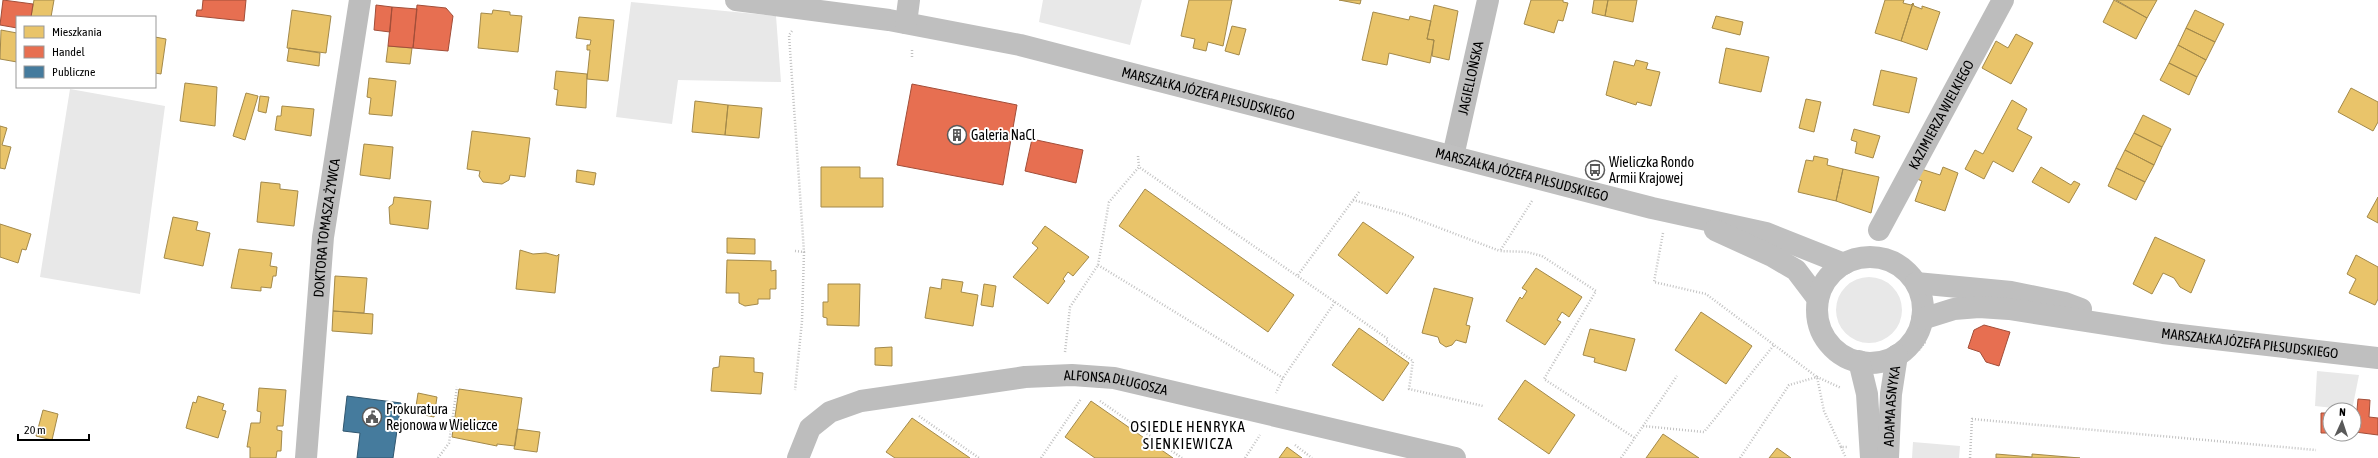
<svg xmlns="http://www.w3.org/2000/svg" width="2378" height="458" font-family="'Asap Condensed',sans-serif">
	<rect width="100%" height="100%" fill="#fff"/>
	<path fill="#e8e8e8" d="M1043 0H1142L1130 45 1039 22Z
		M631 2 776 16 781 82 678 80 672 124 616 117Z
		M70 89 165 106 140 294 40 277Z
		M1836 310a33 33 0 1 1 66 0a33 33 0 1 1-66 0Z
		M2317 371 2359 375 2352 410 2315 406Z
		M1913 442 1960 446 1959 458H1912Z"/>
	<path fill="#e9c46a" stroke="#a3894a" d="M34 0H54L51 17H31Z
		M1189 0H1232L1223 46 1208 42 1206 51 1193 48 1195 39 1181 36Z
		M1339 0H1361L1360 4Z
		M1531 0H1563V2L1568 3 1563 21 1558 20 1554 33 1524 24Z
		M1594 0H1608L1605 16 1592 13Z
		M1608 0H1637L1633 22 1605 16Z
		M1885 0H1904L1903 3 1911 5 1913 3 1901 41 1875 33Z
		M2114 0 2147 18 2136 39 2103 22Z
		M2116 0H2157L2147 18Z
		M1913 3 1914 6 1922 9V6L1940 12 1927 50 1901 41Z
		M1434 5 1458 11 1449 60 1432 56 1434 40 1427 39Z
		M292 10 331 16 326 53 287 48Z
		M493 10 510 12V15L522 16 518 52 478 48 481 13 492 14Z
		M2195 10 2224 24 2215 42 2186 28Z
		M1373 12 1409 20 1410 16 1431 21 1427 39 1434 40 1430 63 1389 53 1387 65 1362 60Z
		M1716 16 1743 22 1740 35 1712 28Z
		M579 17 614 20 608 81 587 79 590 50H587V45H590L591 40 576 38Z
		M1232 26 1246 29 1239 55 1225 51Z
		M2186 28 2215 42 2206 60 2178 45Z
		M1 30 17 33V62L0 59Z
		M2016 34 2033 43 2011 84 1982 68 1996 41 2008 48Z
		M155 37 166 39 161 74 155 73Z
		M2178 45 2206 60 2197 77 2169 63Z
		M388 46 412 48 410 64 386 62Z
		M289 48 320 53 319 66 287 61Z
		M1726 48 1769 57 1761 92 1719 83Z
		M1636 60 1648 63 1646 69 1660 72 1651 106 1637 102 1636 105 1606 95 1614 61 1634 66Z
		M2169 63 2197 77 2189 95 2160 80Z
		M1881 70 1917 78 1909 113 1873 105Z
		M556 71 587 74 586 108 556 105 558 90 554 89Z
		M369 78 396 81 392 116 369 114 371 98 367 97Z
		M185 83 217 87 215 126 180 121Z
		M2351 88 2378 102V122L2373 131 2338 112Z
		M246 93 258 96 245 140 233 136Z
		M260 96 269 97 266 113 258 111Z
		M1806 99 1821 102 1814 132 1799 128Z
		M2012 100 2027 109 2017 129 2032 137 2013 172 1993 161 1984 179 1965 169 1975 150 1983 154Z
		M695 101 728 105 725 135 692 132Z
		M728 105 762 108 759 138 725 135Z
		M282 106 314 109 311 136 275 130 277 116H281Z
		M2143 115 2171 129 2162 147 2134 133Z
		M0 126 7 128 2 145 11 147 5 169 0 168Z
		M1854 129 1880 136 1873 158 1855 153 1857 142 1851 140Z
		M472 131 530 138 525 177 510 175 509 180 502 184 483 182 479 176 480 171 467 169Z
		M2134 133 2162 147 2154 165 2125 150Z
		M364 144 393 147 390 179 360 175Z
		M2125 150 2154 165 2145 182 2116 168Z
		M1814 156 1828 159 1827 165 1843 169 1836 201 1798 192 1806 160 1813 161Z
		M821 167H860V178H883V207H821Z
		M1943 167 1958 173 1945 211 1915 201 1922 181 1917 179 1921 169 1940 175Z
		M2041 167 2071 185 2074 181 2080 184 2069 203 2032 182Z
		M2116 168 2145 182 2136 200 2108 186Z
		M1843 169 1879 177 1871 213 1836 201Z
		M577 170 596 173 594 185 576 182Z
		M261 182 280 184V189L298 191 294 226 257 222Z
		M1145 189 1294 295 1268 332 1119 226Z
		M394 197 431 201 428 229 390 224 389 207 393 204Z
		M2378 197V223L2367 217Z
		M173 217 198 222 196 230 210 233 203 266 164 258Z
		M1363 222 1414 257 1387 294 1338 255Z
		M0 224 31 234 26 250 22 249 18 263 0 257Z
		M1045 226 1089 257 1073 276 1068 272 1063 279 1065 281 1048 304 1013 277 1038 248 1032 243Z
		M2155 237 2205 260 2191 293 2180 287 2174 278 2163 273 2152 294 2133 284Z
		M727 238 755 239V254L727 253Z
		M239 249 272 253 270 266 277 267 276 276H273L271 288 261 287V291L231 288Z
		M520 250 533 254 546 253 557 256 559 254 555 293 516 289Z
		M2356 255 2378 267V299L2375 305 2349 293 2356 279 2347 274Z
		M727 260 771 261V271L776 270V289H770V299H758V304L745 306 739 303V293H726Z
		M1536 268 1582 297 1569 317 1562 312 1557 320 1561 322 1545 345 1506 321 1520 297 1522 299 1527 291 1522 288Z
		M335 276 367 278 364 313 333 311Z
		M942 279 963 282 961 292 978 295 973 326 925 318 930 287 941 289Z
		M828 284H860L859 326 827 325V318L823 317V302H828Z
		M984 284 996 286 993 307 981 305Z
		M1434 288 1473 298 1466 325 1470 326 1466 343 1456 340 1452 345 1446 347 1440 343 1438 337 1422 333Z
		M333 311 373 314 372 334 332 331Z
		M1701 312 1752 346 1726 384 1675 350Z
		M1359 328 1409 363 1383 401 1332 365Z
		M1590 329 1635 339 1626 371 1594 362 1595 358 1583 355Z
		M892 347V366L875 365V348Z
		M720 356 754 358V372L763 373 761 394 711 391 713 368 719 367Z
		M1525 380 1575 415 1549 454 1498 419Z
		M259 388 286 390 283 426H277V430L282 431 281 451H277L276 458H250V447H247L251 423H260L261 412 257 411Z
		M459 389 522 398 515 446 497 444V446L452 437Z
		M418 393 437 397 434 417 415 413Z
		M198 396 224 404 222 410 226 411 218 438 186 428 193 402 196 403Z
		M1091 401 1173 458H1095L1065 437Z
		M43 410 58 414 52 440 36 436Z
		M912 418 970 458H895L886 452Z
		M517 429 540 432 537 452 514 449Z
		M1663 434 1699 458H1646Z
		M1287 447 1302 458H1279Z
		M1777 448 1791 458H1769Z
		M1996 454 2032 457V454L2080 458H1996Z"/>
	<path fill="#e76f51" stroke="#a24e39" d="M3 0 33 4 31 17H17V28L0 25Z
		M203 0H246L244 21 196 16 197 10H202Z
		M376 5 392 7 390 32 374 30Z
		M417 5 446 8 453 16 448 51 413 48Z
		M392 7 417 9 413 48 388 46Z
		M912 84 1017 105 1003 185 897 165Z
		M1032 139 1083 150 1076 183 1025 171Z
		M1984 325 2010 332 1999 366 1986 362 1980 352 1968 348 1974 330Z
		M2358 399 2370 400 2369 417 2378 418V435L2355 432Z
		M2321 413H2330V433H2321Z"/>
	<path fill="#457b9d" stroke="#30566e" d="M347 396 401 403 393 458H357L360 433 343 431Z"/>
	<g fill="none" stroke-linecap="round" stroke-linejoin="round">
		<path stroke="#c2c2c2" stroke-width="2.5" stroke-dasharray="1 2" stroke-linecap="butt" d="M792 31 789 35 804 252
			M912 57V48
			M1138 156 1139 167
			M1353 200 1403 214 1500 251
			M1532 201 1500 251 1527 252 1542 256 1596 291 1544 379 1635 438
			M1663 233 1654 282 1706 294 1817 377 1824 411 1841 447H1847
			M795 251 804 252 802 321 795 390
			M1098 265 1283 378
			M1298 275 1359 192
			M1335 302 1388 339 1386 342 1413 361 1409 389 1483 406
			M1919 350 1926 341
			M1065 352 1070 307 1098 265 1109 202 1139 167 1335 302 1283 378 1276 393
			M1100 401 1182 458
			M919 416 979 458
			M1643 426 1677 376
			M1295 445 1312 458
			M1841 447 1846 458
			M438 458 449 443 457 387
			M1041 458 1081 399
			M1245 458 1260 435
			M1621 458 1643 426 1704 432 1774 345
			M1740 458 1789 385 1817 377 1841 388
			M1970 458 1972 419 2316 450"/>
		<g stroke="#bdbdbd" stroke-width="22">
			<path id="s1" d="M1453 156 1488 0"/>
			<path id="s2" d="M1879 230 2003 0"/>
			<path id="s3" d="M306 458 323 237 360 0"/>
			<path id="s4" d="M798 458 810 428 830 412 861 401 1025 377 1072 375 1114 378 1455 458"/>
		</g>
		<g stroke="#bfbfbf" stroke-width="22">
			<path id="s5" d="M736 0 889 20 1020 45 1652 208 1766 233 1844 264"/>
			<path d="M906 23 909 0"/>
			<path d="M1715 230 1772 256 1796 270 1818 299"/>
			<circle cx="1870" cy="310" r="53"/>
			<path d="M1916 283 2011 292 2065 303 2081 309"/>
			<path id="s6" d="M1922 319 1954 309 1979 307 2009 309 2163 333 2378 358"/>
			<path d="M1859 361 1867 394 1871 458"/>
			<path id="s7" d="M1888 458 1891 394 1897 355"/>
		</g>
	</g>
	<defs>
		<symbol id="building-ring" viewBox="-11 -11 22 22"><circle r="9.5" fill="#fff" stroke="#595959" stroke-width="1.5"/><path d="M-4-6H4V6H1V3H-1V6H-4ZM-2.5-4.3h1.7v1.8h-1.7ZM.8-4.3h1.7v1.8H.8ZM-2.5-1h1.7V.8h-1.7ZM.8-1h1.7V.8H.8Z" fill="#595959"/></symbol>
		<symbol id="bus-ring" viewBox="-11 -11 22 22"><circle r="9.5" fill="#fff" stroke="#595959" stroke-width="1.5"/><path d="M-5-6H5V4H4V6H2V4H-2V6H-4V4H-5ZM-3.5-4V0h7V-4ZM-3.5 1.2v1.5H-2V1.2ZM2 1.2v1.5H3.5V1.2Z" fill="#595959"/></symbol>
		<symbol id="civic-ring" viewBox="-11 -11 22 22"><circle r="9.5" fill="#fff" stroke="#595959" stroke-width="1.5"/><path d="M-.6-6.5H3V-4.5H.6V-3L4-1V1h2V6H-6V1h2V-1L-.6-3ZM-1.2 2.5V6h2.4V2.5Z" fill="#595959"/></symbol>
	</defs>
	<g fill-rule="evenodd">
		<use href="#building-ring" x="946" y="124" width="22" height="22"/>
		<use href="#bus-ring" x="1584" y="159" width="22" height="22"/>
		<use href="#civic-ring" x="361" y="406" width="22" height="22"/>
	</g>
	<g text-anchor="middle" stroke-width="4" stroke-linejoin="round" paint-order="stroke">
		<g font-size="14" fill="#000" stroke="#fff">
			<text dy="5" stroke="none"><textPath href="#s1" startOffset="80">JAGIELLOŃSKA</textPath></text>
			<text dy="5" stroke="none"><textPath href="#s5" startOffset="482">MARSZAŁKA JÓZEFA PIŁSUDSKIEGO</textPath></text>
			<text dy="5" stroke="none"><textPath href="#s2" startOffset="131">KAZIMIERZA WIELKIEGO</textPath></text>
			<text dy="5" stroke="none"><textPath href="#s5" startOffset="806">MARSZAŁKA JÓZEFA PIŁSUDSKIEGO</textPath></text>
			<text dy="5" stroke="none"><textPath href="#s3" startOffset="231">DOKTORA TOMASZA ŻYWCA</textPath></text>
			<text dy="5" stroke="none"><textPath href="#s6" startOffset="332">MARSZAŁKA JÓZEFA PIŁSUDSKIEGO</textPath></text>
			<text dy="5" stroke="none"><textPath href="#s4" startOffset="348">ALFONSA DŁUGOSZA</textPath></text>
			<text dy="5" stroke="none"><textPath href="#s7" startOffset="52">ADAMA ASNYKA</textPath></text>
		</g>
		<g font-size="14" fill="#000" stroke="#fff" text-anchor="start">
			<text x="971" y="140">Galeria NaCl</text>
			<text x="1609" y="167">Wieliczka Rondo<tspan x="1609" dy="16">Armii Krajowej</tspan></text>
			<text x="386" y="414">Prokuratura<tspan x="386" dy="16">Rejonowa w Wieliczce</tspan></text>
		</g>
		<g font-size="15" letter-spacing="1" fill="#000" stroke="#fff">
			<text x="1188" y="432">OSIEDLE HENRYKA<tspan x="1188" dy="17">SIENKIEWICZA</tspan></text>
		</g>
	</g>
	<rect x="16" y="16" width="140" height="72" fill="#ffffff" stroke="#999999"/>
	<rect x="24" y="26" width="20" height="12" fill="#e9c46a" stroke="#999999"/>
	<text x="52" y="36" font-size="12" fill="#000000">Mieszkania</text>
	<rect x="24" y="46" width="20" height="12" fill="#e76f51" stroke="#999999"/>
	<text x="52" y="56" font-size="12" fill="#000000">Handel</text>
	<rect x="24" y="66" width="20" height="12" fill="#457b9d" stroke="#999999"/>
	<text x="52" y="76" font-size="12" fill="#000000">Publiczne</text>
	<g transform="translate(2342 422) rotate(3)"><circle r="19" fill="#ffffff" stroke="#999999"/>
	<path d="M0-3L7 15L0 10L-7 15Z" fill="#595959"/>
	<text y="-6" font-size="11" font-weight="bold" text-anchor="middle" fill="#000000">N</text>
	</g>
	<path d="M18 434v6h71v-6" fill="none" stroke="#000000" stroke-width="2"/>
	<text x="24" y="434" font-size="12" fill="#000000" stroke="#ffffff" stroke-width="3" paint-order="stroke">20 m</text>
</svg>
